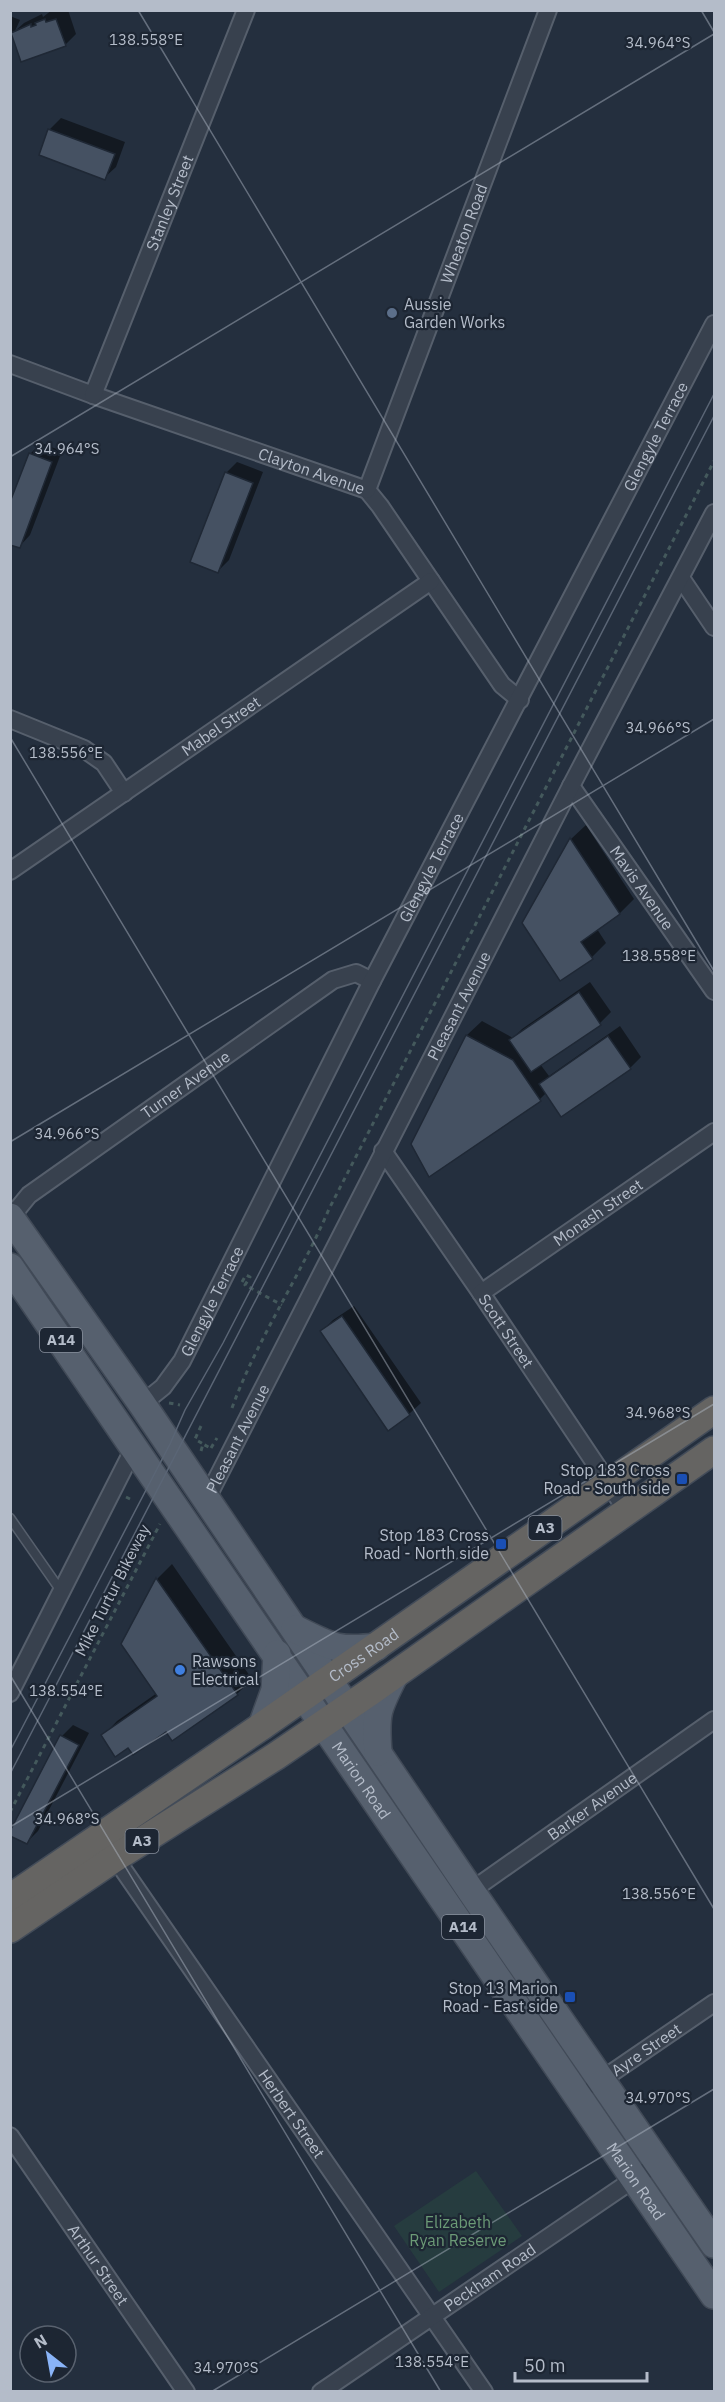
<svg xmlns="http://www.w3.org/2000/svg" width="725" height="2402" font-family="'IBM Plex Sans',sans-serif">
	<rect width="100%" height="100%" fill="#242f3e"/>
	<path fill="#263c3f" d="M476 2171 522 2236 439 2292 394 2226Z"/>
	<path fill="#0007" d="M52 10H68L76 34 65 45 13 36 10 43V16L20 20 15 31 24 23 42 14 43 17Z
		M61 118 125 142 116 167 104 178 40 154 50 129Z
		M41 443 62 451 30 535 19 547 30 454Z
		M237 462 263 472 229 560 218 571 226 473Z
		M586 825 634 899 620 913 597 929 606 943 592 957 524 923 571 839Z
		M590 982 611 1012 600 1023 540 1064 549 1076 620 1026 641 1057 630 1068 546 1093 540 1099 412 1143 467 1035 482 1021 513 1038 522 1029Z
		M354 1306 421 1403 409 1414 322 1331 333 1320Z
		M172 1564 252 1679 237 1694 167 1730 128 1746 103 1736 117 1721 157 1693 123 1644 158 1578Z
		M73 1725 89 1733 38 1831 26 1843 62 1736Z"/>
	<path fill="#455162" stroke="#1f2835" stroke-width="1.5" d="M45 19 46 22 56 19 66 46 21 62 11 33 31 24V27L36 25 35 23Z
		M48 129 115 154 105 180 39 155Z
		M29 453 52 462 20 548 10 545V502Z
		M225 472 253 483 218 573 190 562Z
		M570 838 620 914 581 942 593 959 560 981 522 923Z
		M579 992 601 1025 531 1072 509 1040Z
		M466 1035 513 1060 541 1101 429 1177 411 1144Z
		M608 1036 631 1069 561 1117 539 1084Z
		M342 1316 410 1415 388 1431 320 1331Z
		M156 1578 238 1695 172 1741 166 1732 133 1755 128 1748 115 1757 101 1735 157 1696 121 1644Z
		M60 1735 79 1745 27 1844 10 1836V1831Z"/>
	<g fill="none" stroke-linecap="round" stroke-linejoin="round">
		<defs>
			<path id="service" d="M10 1518 61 1591"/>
			<g id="minor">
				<path id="s1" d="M10 364 93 395 367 490 380 506 502 685 520 700"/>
				<path id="s2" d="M93 395 246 10"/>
				<path id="s3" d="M367 490 548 10"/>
				<path d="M681 578 714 627"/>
				<path d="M10 719 84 749 104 763 124 793"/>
				<path id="s4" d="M571 786 714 991"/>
				<path id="s5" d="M10 871 431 581"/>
				<path id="s6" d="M383 1151 481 1293 627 1511"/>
				<path id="s7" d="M11 1217 29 1195 333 980 356 973 372 981"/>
				<path id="s8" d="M481 1293 714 1132"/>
				<path id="s9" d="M142 1404 163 1387 182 1361 372 981 714 324"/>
				<path id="s10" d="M206 1500 571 786 714 513"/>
				<path d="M10 1693 135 1446"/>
				<path id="s11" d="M111 1852 484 2392"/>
				<path id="s12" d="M471 1891 714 1720"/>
				<path id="s13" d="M594 2085 714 2003"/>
				<path id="s14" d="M10 2136 186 2392"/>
				<path id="s15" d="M321 2392 659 2162"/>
			</g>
			<g id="primary">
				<path d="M10 1217 142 1404 471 1891 714 2244"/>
				<path id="s16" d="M10 1267 714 2295"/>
				<path d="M295 1629C330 1646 336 1652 376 1647"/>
				<path d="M262 1726 275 1690 277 1654"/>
				<path d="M378 1752C375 1714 377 1709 394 1676"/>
			</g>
			<g id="trunk">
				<path id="s17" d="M10 1898 262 1726 714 1410"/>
				<path d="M10 1929 115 1858 276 1756 370 1692 714 1450"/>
			</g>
		</defs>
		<use href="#service" stroke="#565f6c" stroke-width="11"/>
		<use href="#minor" stroke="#565f6c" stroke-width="20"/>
		<use href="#primary" stroke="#414a57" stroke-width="30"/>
		<use href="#trunk" stroke="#434c59" stroke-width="30"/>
		<path stroke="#44595c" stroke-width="3" stroke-dasharray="4.5 4.5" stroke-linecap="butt" d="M242 1282 246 1275 250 1277 245 1285 282 1305
			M169 1403 180 1405
			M232 1408C257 1339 300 1277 329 1209L714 461
			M201 1426 195 1439 203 1444
			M211 1448 217 1438
			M201 1451 203 1444 212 1449
			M126 1497 134 1501
			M10 1812 160 1524"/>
		<use href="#service" stroke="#38414e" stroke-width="8"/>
		<use href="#minor" stroke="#38414e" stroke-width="16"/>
		<use href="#primary" stroke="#56606e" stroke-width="27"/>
		<use href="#trunk" stroke="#656462" stroke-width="27"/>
		<path stroke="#5a6575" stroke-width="1.5" d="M10 1751 170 1444 185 1410 223 1343 714 394
			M10 1774 714 416"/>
	</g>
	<path fill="none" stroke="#b4bcc9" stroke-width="1.5" stroke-opacity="0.45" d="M138 10 714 971M701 10 714 32M10 457 714 34M10 737 714 1909M10 1142 714 719M10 1675 441 2392M10 1827 714 1404M211 2392 714 2089"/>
	<circle fill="#5c6f8a" stroke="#1d2633" stroke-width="2" cx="392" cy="313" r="6"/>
	<g fill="#1a4fb4" stroke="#1d2633" stroke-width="2">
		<rect x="676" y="1473" width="12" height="12" rx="3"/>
		<rect x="495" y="1538" width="12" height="12" rx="3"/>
		<rect x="564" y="1991" width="12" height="12" rx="3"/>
	</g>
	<circle fill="#3f7fe0" stroke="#1d2633" stroke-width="2" cx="180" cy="1670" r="6"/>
	<g text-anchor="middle" stroke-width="4.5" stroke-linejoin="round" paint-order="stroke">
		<g fill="#1d2633" stroke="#878f9c" stroke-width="1.5">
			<rect x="40" y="1328" width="42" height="24" rx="4.5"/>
			<rect x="528.5" y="1516" width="33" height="24" rx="4.5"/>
			<rect x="125.5" y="1829" width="33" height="24" rx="4.5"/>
			<rect x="442" y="1915" width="42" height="24" rx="4.5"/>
		</g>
		<g font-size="15" font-weight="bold" fill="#b4bcc9">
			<text x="61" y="1345">A14</text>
			<text x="545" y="1533">A3</text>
			<text x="142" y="1846">A3</text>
			<text x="463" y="1932">A14</text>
		</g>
		<g font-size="16" fill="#b4bcc9" stroke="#1d2633">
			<text dy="6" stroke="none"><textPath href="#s2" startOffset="207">Stanley Street</textPath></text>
			<text dy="6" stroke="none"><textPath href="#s3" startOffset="274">Wheaton Road</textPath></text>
			<text dy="6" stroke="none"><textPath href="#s9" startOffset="1098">Glengyle Terrace</textPath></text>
			<text dy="6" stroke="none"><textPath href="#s1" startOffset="320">Clayton Avenue</textPath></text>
			<text dy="6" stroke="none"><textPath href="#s5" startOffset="256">Mabel Street</textPath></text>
			<text dy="6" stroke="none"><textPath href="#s9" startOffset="612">Glengyle Terrace</textPath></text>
			<text dy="6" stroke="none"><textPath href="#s4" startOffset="124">Mavis Avenue</textPath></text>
			<text dy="6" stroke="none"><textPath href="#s10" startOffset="555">Pleasant Avenue</textPath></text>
			<text dy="6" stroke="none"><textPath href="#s7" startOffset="220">Turner Avenue</textPath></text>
			<text dy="6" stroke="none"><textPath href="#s8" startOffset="142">Monash Street</textPath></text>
			<text dy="6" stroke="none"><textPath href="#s9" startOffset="126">Glengyle Terrace</textPath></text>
			<text dy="6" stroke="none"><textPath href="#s6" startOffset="218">Scott Street</textPath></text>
			<text dy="6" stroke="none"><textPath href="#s10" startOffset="69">Pleasant Avenue</textPath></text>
			<text transform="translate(112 1590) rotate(-63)" y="6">Mike Turtur Bikeway</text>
			<text dy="6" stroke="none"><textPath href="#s17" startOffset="429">Cross Road</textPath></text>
			<text dy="6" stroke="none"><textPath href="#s16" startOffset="622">Marion Road</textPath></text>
			<text dy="6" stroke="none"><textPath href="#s12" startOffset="148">Barker Avenue</textPath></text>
			<text dy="6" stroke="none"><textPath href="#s13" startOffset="63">Ayre Street</textPath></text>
			<text dy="6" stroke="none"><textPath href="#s11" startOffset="318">Herbert Street</textPath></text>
			<text dy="6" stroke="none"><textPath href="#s16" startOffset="1108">Marion Road</textPath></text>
			<text dy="6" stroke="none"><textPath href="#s14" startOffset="156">Arthur Street</textPath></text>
			<text dy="6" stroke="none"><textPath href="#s15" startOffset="204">Peckham Road</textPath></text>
		</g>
		<g font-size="16" fill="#b4bcc9" stroke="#1d2633" text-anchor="end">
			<text x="404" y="310" text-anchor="start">Aussie<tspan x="404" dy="18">Garden Works</tspan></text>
			<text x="670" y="1476">Stop 183 Cross<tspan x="670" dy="18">Road - South side</tspan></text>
			<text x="489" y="1541">Stop 183 Cross<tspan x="489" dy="18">Road - North side</tspan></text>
			<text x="192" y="1667" text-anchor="start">Rawsons<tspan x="192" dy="18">Electrical</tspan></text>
			<text x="558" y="1994">Stop 13 Marion<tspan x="558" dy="18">Road - East side</tspan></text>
		</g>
		<g font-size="16" fill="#6b9a76" stroke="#1d2633">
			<text x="458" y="2228">Elizabeth<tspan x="458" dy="18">Ryan Reserve</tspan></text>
		</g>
	</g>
	<g font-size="15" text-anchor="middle" fill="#b4bcc9" stroke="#1d2633" stroke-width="4.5" stroke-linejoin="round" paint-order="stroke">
		<text x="146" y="45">138.558°E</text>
		<text x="658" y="48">34.964°S</text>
		<text x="67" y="454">34.964°S</text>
		<text x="658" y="733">34.966°S</text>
		<text x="66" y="758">138.556°E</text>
		<text x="659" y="961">138.558°E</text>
		<text x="67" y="1139">34.966°S</text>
		<text x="658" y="1418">34.968°S</text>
		<text x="66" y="1696">138.554°E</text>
		<text x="67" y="1824">34.968°S</text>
		<text x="659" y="1899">138.556°E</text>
		<text x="658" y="2103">34.970°S</text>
		<text x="432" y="2367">138.554°E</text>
		<text x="226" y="2373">34.970°S</text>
	</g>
	<rect width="725" height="2402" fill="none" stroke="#b4bcc9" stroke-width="24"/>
	<g transform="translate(48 2354) rotate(329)"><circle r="28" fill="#1d2633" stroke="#59626f" stroke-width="1.5"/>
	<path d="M0-4.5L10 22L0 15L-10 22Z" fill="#8ab4f8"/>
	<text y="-9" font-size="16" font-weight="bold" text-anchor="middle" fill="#b4bcc9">N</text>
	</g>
	<path d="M515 2372v9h132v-9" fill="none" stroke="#b4bcc9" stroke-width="3"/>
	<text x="524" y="2372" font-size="18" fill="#b4bcc9" stroke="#1d2633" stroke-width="4.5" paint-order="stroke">50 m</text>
</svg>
